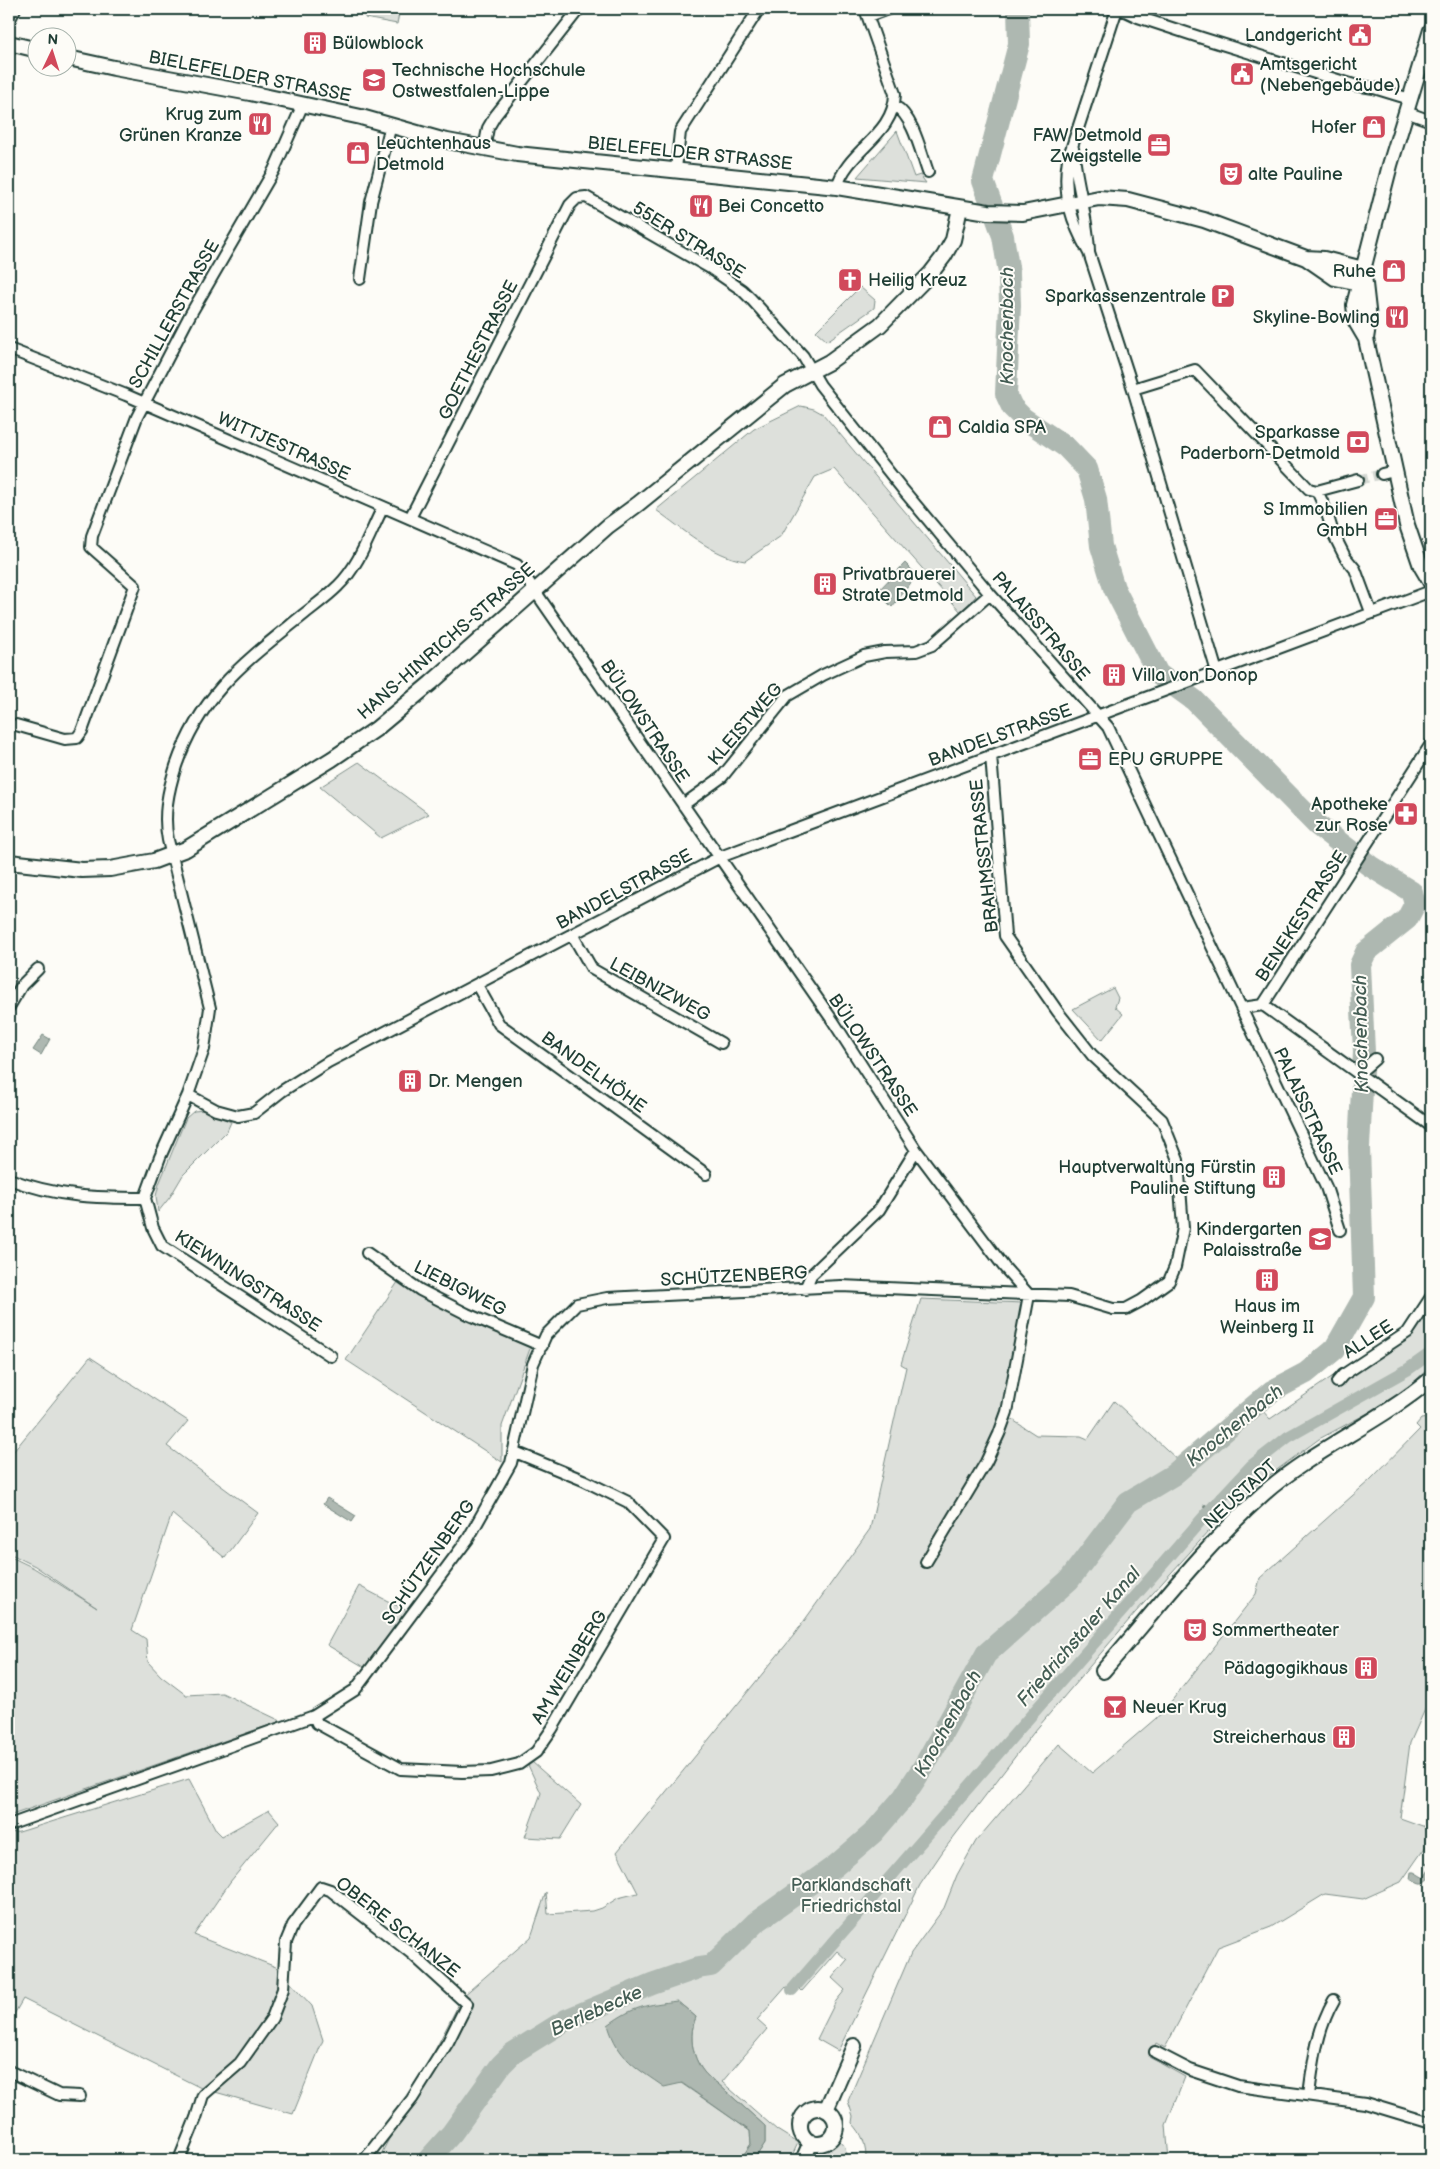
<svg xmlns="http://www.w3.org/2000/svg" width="1440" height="2169" font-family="'Balsamiq Sans',sans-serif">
	<rect width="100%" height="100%" fill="#fdfcf7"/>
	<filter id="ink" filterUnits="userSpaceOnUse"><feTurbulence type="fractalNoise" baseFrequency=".02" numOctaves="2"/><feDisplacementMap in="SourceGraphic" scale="10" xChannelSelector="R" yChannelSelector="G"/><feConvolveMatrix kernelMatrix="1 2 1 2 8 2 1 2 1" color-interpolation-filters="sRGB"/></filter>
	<g filter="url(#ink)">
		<path fill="#dde0db" stroke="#7e8e88" d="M366 9H400L397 24 365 18Z
			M897 131 914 177 920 175 926 183 857 177Z
			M860 287 875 300 874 308 827 341 816 331Z
			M801 406 814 409 823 414 976 596 961 612 834 469 815 477 781 536 745 561C712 556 683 529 656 510L754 429Z
			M359 762 429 814 381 838 320 787Z
			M1113 988 1118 998 1115 1007 1123 1014 1102 1040 1073 1009Z
			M204 1110 231 1122 227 1131 183 1175 170 1197 158 1212 156 1196 159 1184 186 1118 194 1111Z
			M398 1282 427 1300 531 1346 502 1426V1462L346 1360Z
			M921 1299 1024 1303 1008 1417 1036 1435 1081 1436 1088 1439 1114 1401 1179 1461 1189 1449 1252 1399 1270 1419 1339 1372 1407 1331 1431 1304V1366L1404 1391 1383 1405 1319 1439 1255 1486 1227 1511 1135 1613 1034 1732 943 1851 920 1885 838 2051 817 2039 836 2001 845 1990 832 1978 847 1960 837 1951 802 1991 799 1988 794 1994 786 1987 757 2020 767 2029 722 2082 777 2130 798 2143 790 2160H754L765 2143V2126L717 2083C695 2071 686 2040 696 2017L677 2001 681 2083 750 2131 751 2144 740 2160H378L463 1996 531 1937 546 1892 548 1914 593 1911 602 1908 618 1898 638 1893 617 1852 794 1635 870 1529 906 1367 901 1364Z
			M90 1357 188 1421 167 1446 258 1513 225 1558 172 1514 132 1630 146 1639 148 1662 161 1676 186 1695 222 1693 281 1721 9 1816V1556L34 1568 97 1608 35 1566 9 1553V1457Z
			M1428 1418 1431 1419V1696L1410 1743 1400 1818 1431 1829V1839L1401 1882 1363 1899 1325 1894 1271 1927 1218 1947 1165 2048 1156 2043 1149 2057 1185 2077 1166 2125 1169 2160H866C866 2145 863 2134 852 2123L853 2116 848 2101 911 1953 944 1908 957 1875 976 1841 1059 1744 1092 1773 1162 1713 1256 1594 1260 1578 1370 1480 1420 1429 1416 1425 1421 1419Z
			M359 1586 409 1612 366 1668 327 1645Z
			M532 1762 581 1805 560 1839 525 1837 541 1793 528 1765Z
			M189 1779 216 1830 222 1836 269 1810 279 1822 230 1882 194 1935 276 1967 312 2006 323 2040 293 2114 201 2088 23 1999 9 2023V1833L19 1832Z
			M840 2141 845 2147 847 2160H819L827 2145Z"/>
		<path fill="#aeb8b1" stroke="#75877f" d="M905 563 917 575 892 607 877 592Z
			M43 1035 50 1039 41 1055 33 1050Z
			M327 1498 356 1516 352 1522 323 1504Z
			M1427 1863 1431 1865V1877L1424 1883H1420L1410 1879 1411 1872H1414L1424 1878 1430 1868 1426 1864Z
			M677 2001 696 2017C686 2040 695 2071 717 2083L765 2126V2143L754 2160H740L751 2144 750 2131 682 2083 664 2087C637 2068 618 2059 608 2025 634 2006 646 2005 677 2001Z"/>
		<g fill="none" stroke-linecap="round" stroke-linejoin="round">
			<path stroke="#75877f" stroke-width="4" d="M1205 1506 1209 1511"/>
			<path stroke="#aeb8b1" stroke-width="12" d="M792 1990 1209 1511 1251 1466 1288 1437 1407 1370 1431 1353"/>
			<path stroke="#aeb8b1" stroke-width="22" d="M428 2160 452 2133 501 2065 513 2053 566 2020 652 1984 698 1968 711 1966 755 1923 835 1866 873 1833 903 1798 924 1766 986 1654 1069 1580 1128 1502 1173 1475 1272 1391 1306 1373 1334 1350 1364 1297 1359 1147 1364 1052 1360 965 1366 952 1407 919 1415 904 1412 892 1370 866 1317 825 1194 700 1158 674 1114 588 1101 546 1096 499 1087 469 1066 447 1023 418 1012 407 1006 394 1010 305 1009 273 1003 236 983 181 1019 44 1018 9"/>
			<path stroke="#d1d6d0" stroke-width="10" stroke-dasharray="10 5" stroke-linecap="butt" d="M1358 480 1382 474"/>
			<defs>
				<path id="minor" d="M1117 9 1068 159C1062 195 1072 223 1089 253L1133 389 1217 672
					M1121 9 1138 17 1202 38 1354 85 1374 88 1410 99
					M869 16 888 9
					M9 21 15 9
					M895 106C913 116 921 153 928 172
					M1406 112 1431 121
					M1073 148C1076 183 1088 217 1089 252
					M484 149 488 128 495 116 579 9
					M676 169 680 132 759 9
					M837 187C847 150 894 136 895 94L865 9
					M360 279 371 202 391 125
					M9 349 126 395 517 565 833 1021 916 1150 1004 1267 1029 1295
					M1133 389 1195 370 1309 489 1317 491 1358 480
					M1382 474 1394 471
					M1317 491 1326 510 1333 533 1345 557 1355 569 1371 612
					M410 518 570 205 577 198 586 197 710 268 742 290 752 300 803 356 820 385 904 491 990 594 1108 727 1326 1187 1340 1230
					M16 725 65 739 77 738 82 731 135 586 91 547 92 536 137 417 190 315 274 170 303 104
					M683 805 722 777 787 696 823 675 864 656 885 652 916 651 932 645 990 594
					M572 934 592 969 721 1043
					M477 985 499 1024 706 1174
					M1263 1005 1431 744
					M9 1007 22 985 38 969
					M1242 1008 1263 1005 1431 1126
					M1359 1073 1375 1059
					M188 1095 216 1110 238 1116 254 1113 282 1091 328 1062 720 857 1431 591
					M9 1179C57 1197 95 1198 145 1198
					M367 1253 420 1290 467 1314 542 1346
					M805 1289 811 1275 879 1210 916 1150
					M331 1356 162 1246 153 1228 145 1198 160 1157 188 1095 204 1049 210 1008 168 840C163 815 168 791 176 766 201 693 245 662 303 615 314 606 327 597 338 586 359 566 370 533 383 507
					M1337 1382 1343 1375 1408 1332 1431 1297
					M926 1562 986 1462 999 1434 1007 1412 1029 1295
					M314 1716 317 1723 401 1769 462 1772 491 1771 519 1764 536 1752 552 1729 664 1539 628 1502 583 1480 515 1452
					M9 1825 314 1716 355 1690 468 1539 511 1463 533 1364 546 1335 577 1304 607 1298 841 1286 1069 1296 1113 1309H1126L1141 1301 1169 1281 1175 1267 1183 1228 1178 1160 1162 1120 1092 1055 1058 1012 1005 936 991 755
					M1155 2052 1190 2070 1238 2086 1365 2103 1431 2123
					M9 2071 59 2095 80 2096
					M1309 2095C1313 2063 1317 2029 1334 2000
					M179 2160 196 2118 203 2095 240 2063 272 2018 283 1989 286 1942 293 1925 321 1887 330 1890 411 1953 467 2004 448 2042 412 2099 364 2160"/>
				<path id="secondary" d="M1431 30 1390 165 1354 305 1356 322 1366 339 1407 525 1421 566 1431 583
					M9 43 38 50
					M68 58 114 68 250 93 361 117 442 140 517 154 837 187 988 212 1023 213 1099 198 1128 200 1204 220 1306 258 1335 278 1365 284
					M1306 258 1324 259 1363 269
					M1364 275 1369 319 1366 339
					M9 862 82 870 110 869 154 861 186 849 332 759 376 729 431 683 608 526 638 504 785 385 829 362 880 325 931 273 944 256 953 240 960 208
					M1103 1671C1155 1611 1204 1547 1263 1494 1314 1449 1379 1423 1431 1379
					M800 2126a18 18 0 1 1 36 0a18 18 0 1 1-36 0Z
					M826 2110 854 2046
					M803 2160 811 2142"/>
			</defs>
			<use href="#minor" stroke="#1f3d34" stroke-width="14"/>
			<use href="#secondary" stroke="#1f3d34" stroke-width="18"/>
			<use href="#minor" stroke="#fdfcf7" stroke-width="10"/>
			<use href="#secondary" stroke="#fdfcf7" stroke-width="14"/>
		</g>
	</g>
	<defs>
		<symbol id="civic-square" viewBox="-11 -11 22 22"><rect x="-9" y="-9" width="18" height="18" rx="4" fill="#d1495b" stroke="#fdfcf7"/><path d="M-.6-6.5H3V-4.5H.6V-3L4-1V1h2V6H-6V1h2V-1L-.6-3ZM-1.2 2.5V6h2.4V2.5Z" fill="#fff"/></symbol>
		<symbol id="building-square" viewBox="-11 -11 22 22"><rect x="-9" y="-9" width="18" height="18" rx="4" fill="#d1495b" stroke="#fdfcf7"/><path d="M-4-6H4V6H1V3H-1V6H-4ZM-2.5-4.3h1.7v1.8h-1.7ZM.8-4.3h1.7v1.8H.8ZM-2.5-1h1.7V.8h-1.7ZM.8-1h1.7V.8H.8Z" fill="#fff"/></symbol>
		<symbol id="university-square" viewBox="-11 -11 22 22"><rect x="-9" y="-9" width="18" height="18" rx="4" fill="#d1495b" stroke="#fdfcf7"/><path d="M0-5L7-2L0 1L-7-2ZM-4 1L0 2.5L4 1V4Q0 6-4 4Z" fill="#fff"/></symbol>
		<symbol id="restaurant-square" viewBox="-11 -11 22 22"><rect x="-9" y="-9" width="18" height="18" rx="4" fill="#d1495b" stroke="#fdfcf7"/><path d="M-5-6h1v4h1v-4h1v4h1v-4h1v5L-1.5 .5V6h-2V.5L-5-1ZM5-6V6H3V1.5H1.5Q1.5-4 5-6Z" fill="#fff"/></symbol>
		<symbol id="shop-square" viewBox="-11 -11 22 22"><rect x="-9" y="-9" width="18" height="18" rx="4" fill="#d1495b" stroke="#fdfcf7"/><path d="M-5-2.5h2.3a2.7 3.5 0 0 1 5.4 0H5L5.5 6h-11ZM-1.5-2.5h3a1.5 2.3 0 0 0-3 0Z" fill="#fff"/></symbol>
		<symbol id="office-square" viewBox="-11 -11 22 22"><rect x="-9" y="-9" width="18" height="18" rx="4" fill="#d1495b" stroke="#fdfcf7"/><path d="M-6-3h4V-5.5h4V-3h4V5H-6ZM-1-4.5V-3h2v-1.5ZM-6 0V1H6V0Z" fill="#fff"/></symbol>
		<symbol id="theatre-square" viewBox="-11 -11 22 22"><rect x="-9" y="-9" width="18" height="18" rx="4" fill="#d1495b" stroke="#fdfcf7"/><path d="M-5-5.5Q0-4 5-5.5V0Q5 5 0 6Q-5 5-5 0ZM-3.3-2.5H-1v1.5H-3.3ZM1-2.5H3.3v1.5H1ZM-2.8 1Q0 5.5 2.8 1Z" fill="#fff"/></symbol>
		<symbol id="church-square" viewBox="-11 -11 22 22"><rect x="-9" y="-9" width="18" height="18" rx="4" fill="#d1495b" stroke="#fdfcf7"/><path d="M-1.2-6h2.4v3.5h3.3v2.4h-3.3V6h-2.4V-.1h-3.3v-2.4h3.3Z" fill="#fff"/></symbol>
		<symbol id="parking-square" viewBox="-11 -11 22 22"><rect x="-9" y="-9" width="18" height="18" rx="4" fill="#d1495b" stroke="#fdfcf7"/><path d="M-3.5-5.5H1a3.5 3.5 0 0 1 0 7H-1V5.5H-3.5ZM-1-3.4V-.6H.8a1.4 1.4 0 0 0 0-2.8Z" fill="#fff"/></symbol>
		<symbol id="bank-square" viewBox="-11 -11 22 22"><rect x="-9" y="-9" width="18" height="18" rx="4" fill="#d1495b" stroke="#fdfcf7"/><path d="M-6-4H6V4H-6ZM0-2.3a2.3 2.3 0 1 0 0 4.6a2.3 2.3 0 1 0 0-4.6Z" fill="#fff"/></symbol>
		<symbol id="pharmacy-square" viewBox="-11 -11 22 22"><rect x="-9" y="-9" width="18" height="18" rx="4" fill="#d1495b" stroke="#fdfcf7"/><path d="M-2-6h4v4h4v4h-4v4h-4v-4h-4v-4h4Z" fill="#fff"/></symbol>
		<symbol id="school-square" viewBox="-11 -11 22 22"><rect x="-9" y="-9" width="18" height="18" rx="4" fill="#d1495b" stroke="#fdfcf7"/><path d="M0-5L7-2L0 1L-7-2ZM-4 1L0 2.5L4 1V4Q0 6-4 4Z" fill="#fff"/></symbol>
		<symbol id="bar-square" viewBox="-11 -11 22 22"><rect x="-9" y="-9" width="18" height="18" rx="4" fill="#d1495b" stroke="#fdfcf7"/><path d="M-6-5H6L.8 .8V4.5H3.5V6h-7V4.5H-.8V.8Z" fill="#fff"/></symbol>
	</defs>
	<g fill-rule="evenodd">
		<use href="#civic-square" x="1346" y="21" width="28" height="28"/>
		<use href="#building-square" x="301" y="29" width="28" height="28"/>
		<use href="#civic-square" x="1228" y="60" width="28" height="28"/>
		<use href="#university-square" x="360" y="66" width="28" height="28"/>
		<use href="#restaurant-square" x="246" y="110" width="28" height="28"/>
		<use href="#shop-square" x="1360" y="113" width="28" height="28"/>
		<use href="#office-square" x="1145" y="131" width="28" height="28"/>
		<use href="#shop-square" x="344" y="139" width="28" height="28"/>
		<use href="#theatre-square" x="1217" y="160" width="28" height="28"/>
		<use href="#restaurant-square" x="687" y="192" width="28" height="28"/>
		<use href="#shop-square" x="1380" y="257" width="28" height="28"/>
		<use href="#church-square" x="836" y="266" width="28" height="28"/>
		<use href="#parking-square" x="1209" y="282" width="28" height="28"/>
		<use href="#restaurant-square" x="1383" y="303" width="28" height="28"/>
		<use href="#shop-square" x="926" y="413" width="28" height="28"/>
		<use href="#bank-square" x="1344" y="428" width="28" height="28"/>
		<use href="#office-square" x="1372" y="505" width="28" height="28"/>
		<use href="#building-square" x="811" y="570" width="28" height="28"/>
		<use href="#building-square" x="1100" y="661" width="28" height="28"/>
		<use href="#office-square" x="1076" y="745" width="28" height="28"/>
		<use href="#pharmacy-square" x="1392" y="800" width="28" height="28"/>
		<use href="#building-square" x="396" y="1067" width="28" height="28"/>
		<use href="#building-square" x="1260" y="1163" width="28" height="28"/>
		<use href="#school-square" x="1306" y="1225" width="28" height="28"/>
		<use href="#building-square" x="1253" y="1266" width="28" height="28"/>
		<use href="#theatre-square" x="1181" y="1616" width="28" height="28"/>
		<use href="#building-square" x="1352" y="1654" width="28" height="28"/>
		<use href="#bar-square" x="1101" y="1693" width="28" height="28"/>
		<use href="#building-square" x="1330" y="1723" width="28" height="28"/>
	</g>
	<g text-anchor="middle" stroke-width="4" stroke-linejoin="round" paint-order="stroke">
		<g font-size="18" fill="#1f3d34" stroke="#fdfcf7" text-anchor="end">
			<text x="1342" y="41">Landgericht</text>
			<text x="332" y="49" text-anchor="start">Bülowblock</text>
			<text x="1260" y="70" text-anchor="start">Amtsgericht<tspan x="1260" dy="21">(Nebengebäude)</tspan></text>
			<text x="392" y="76" text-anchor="start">Technische Hochschule<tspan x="392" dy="21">Ostwestfalen-Lippe</tspan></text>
			<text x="242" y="120">Krug zum<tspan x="242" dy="21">Grünen Kranze</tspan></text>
			<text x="1356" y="133">Hofer</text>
			<text x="1142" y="141">FAW Detmold<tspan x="1142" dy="21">Zweigstelle</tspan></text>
			<text x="376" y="149" text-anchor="start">Leuchtenhaus<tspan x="376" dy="21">Detmold</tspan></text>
			<text x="1248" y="180" text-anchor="start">alte Pauline</text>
			<text x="718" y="212" text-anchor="start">Bei Concetto</text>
			<text x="1376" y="277">Ruhe</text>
			<text x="868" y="286" text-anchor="start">Heilig Kreuz</text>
			<text x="1206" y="302">Sparkassenzentrale</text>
			<text x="1380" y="323">Skyline-Bowling</text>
			<text x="958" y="433" text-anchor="start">Caldia SPA</text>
			<text x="1340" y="438">Sparkasse<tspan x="1340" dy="21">Paderborn-Detmold</tspan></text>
			<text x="1368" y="515">S Immobilien<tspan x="1368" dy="21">GmbH</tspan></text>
			<text x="842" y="580" text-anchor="start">Privatbrauerei<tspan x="842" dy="21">Strate Detmold</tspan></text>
			<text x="1132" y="681" text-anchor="start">Villa von Donop</text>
			<text x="1108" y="765" text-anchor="start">EPU GRUPPE</text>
			<text x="1388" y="810">Apotheke<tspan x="1388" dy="21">zur Rose</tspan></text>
			<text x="428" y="1087" text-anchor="start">Dr. Mengen</text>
			<text x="1256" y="1173">Hauptverwaltung Fürstin<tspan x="1256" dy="21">Pauline Stiftung</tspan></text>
			<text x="1302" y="1235">Kindergarten<tspan x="1302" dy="21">Palaisstraße</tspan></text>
			<text x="1267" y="1312" text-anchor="middle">Haus im<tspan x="1267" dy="21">Weinberg II</tspan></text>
			<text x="1212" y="1636" text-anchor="start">Sommertheater</text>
			<text x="1348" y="1674">Pädagogikhaus</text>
			<text x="1132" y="1713" text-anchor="start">Neuer Krug</text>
			<text x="1326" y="1743">Streicherhaus</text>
		</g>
		<g font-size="18" fill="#1f3d34" stroke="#fdfcf7">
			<text transform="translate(250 76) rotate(11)" y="6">BIELEFELDER STRASSE</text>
			<text transform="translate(690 153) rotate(6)" y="6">BIELEFELDER STRASSE</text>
			<text transform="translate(689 240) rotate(32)" y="6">55ER STRASSE</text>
			<text transform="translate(174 314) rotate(-61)" y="6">SCHILLERSTRASSE</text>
			<text transform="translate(478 350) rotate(-63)" y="6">GOETHESTRASSE</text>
			<text transform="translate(284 446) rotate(24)" y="6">WITTJESTRASSE</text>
			<text transform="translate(1041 626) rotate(49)" y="6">PALAISSTRASSE</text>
			<text transform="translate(446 641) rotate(-41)" y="6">HANS-HINRICHS-STRASSE</text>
			<text transform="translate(645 721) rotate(56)" y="6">BÜLOWSTRASSE</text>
			<text transform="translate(745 724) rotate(-49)" y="6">KLEISTWEG</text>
			<text transform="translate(1000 735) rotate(-20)" y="6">BANDELSTRASSE</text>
			<text transform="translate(984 856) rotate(-96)" y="6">BRAHMSSTRASSE</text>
			<text transform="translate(624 889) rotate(-28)" y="6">BANDELSTRASSE</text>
			<text transform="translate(1301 916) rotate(-57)" y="6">BENEKESTRASSE</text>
			<text transform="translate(660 989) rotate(29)" y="6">LEIBNIZWEG</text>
			<text transform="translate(873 1055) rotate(56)" y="6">BÜLOWSTRASSE</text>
			<text transform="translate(594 1072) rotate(36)" y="6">BANDELHÖHE</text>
			<text transform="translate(1308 1111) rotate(65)" y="6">PALAISSTRASSE</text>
			<text transform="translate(734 1276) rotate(-3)" y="6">SCHÜTZENBERG</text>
			<text transform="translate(248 1281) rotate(33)" y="6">KIEWNINGSTRASSE</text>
			<text transform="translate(460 1288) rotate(27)" y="6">LIEBIGWEG</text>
			<text transform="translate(1368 1339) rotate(-33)" y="6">ALLEE</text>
			<text transform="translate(1240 1494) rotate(-43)" y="6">NEUSTADT</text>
			<text transform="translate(428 1562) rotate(-55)" y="6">SCHÜTZENBERG</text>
			<text transform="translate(569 1667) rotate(-59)" y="6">AM WEINBERG</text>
			<text transform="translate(398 1927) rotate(38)" y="6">OBERE SCHANZE</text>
		</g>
		<g font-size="18" fill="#455e55" stroke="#fdfcf7">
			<text x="851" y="1891">Parklandschaft<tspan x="851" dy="21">Friedrichstal</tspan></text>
		</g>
		<g font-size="19" font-style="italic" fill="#435c53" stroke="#fdfcf7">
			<text transform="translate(1006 326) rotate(-90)" y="7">Knochenbach</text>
			<text transform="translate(1360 1034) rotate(-91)" y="7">Knochenbach</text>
			<text transform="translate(1234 1425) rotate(-39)" y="7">Knochenbach</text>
			<text transform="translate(1078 1636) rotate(-49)" y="7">Friedrichstaler Kanal</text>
			<text transform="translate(947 1723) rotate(-61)" y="7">Knochenbach</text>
			<text transform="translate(596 2010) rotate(-24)" y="7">Berlebecke</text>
		</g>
	</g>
	<rect width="1440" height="2169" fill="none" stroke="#fdfcf7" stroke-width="30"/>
	<rect x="15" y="15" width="1410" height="2139" fill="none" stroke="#1f3d34" stroke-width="2" filter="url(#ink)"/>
	<g transform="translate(52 52) rotate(4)"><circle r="24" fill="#fdfcf7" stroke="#a4b0a9"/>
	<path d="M0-4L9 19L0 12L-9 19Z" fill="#d1495b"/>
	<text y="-8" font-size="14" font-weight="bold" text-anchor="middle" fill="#1f3d34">N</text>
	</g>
</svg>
